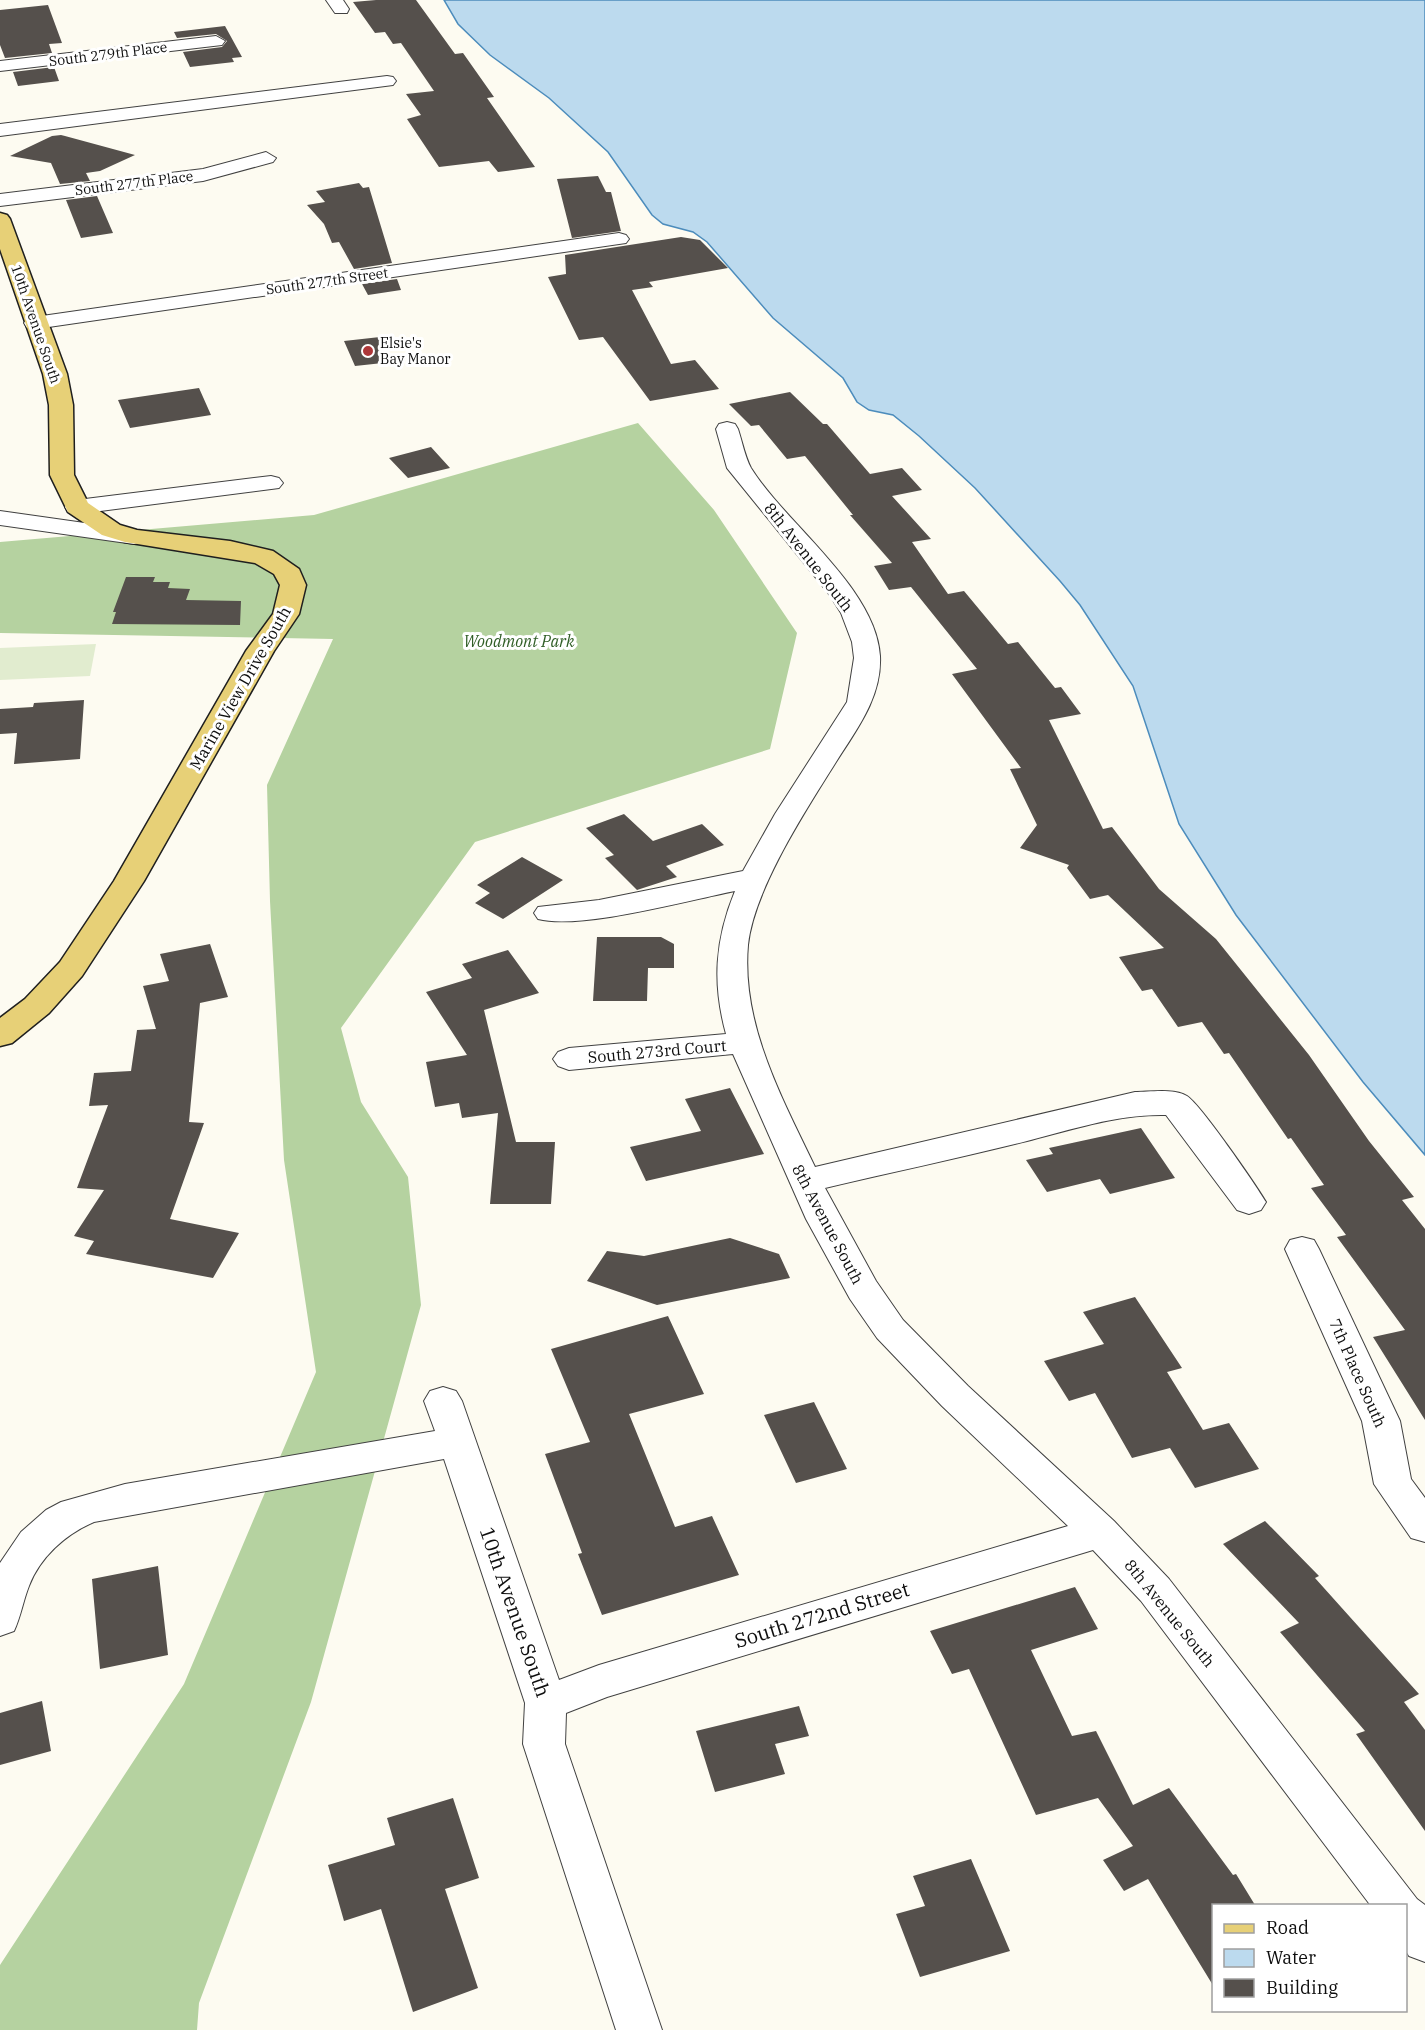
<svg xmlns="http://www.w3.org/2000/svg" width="1425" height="2030" font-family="'IBM Plex Serif',serif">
	<rect width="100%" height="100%" fill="#fdfbf1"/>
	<path fill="#b5d2a0" d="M638 423 714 510 797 633 770 749 475 842 341 1028 361 1102 408 1177 421 1305 311 1702 199 2003 197 2030H0V1965L184 1684 316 1372 284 1160 270 901 267 785 333 639 0 633V542L314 515Z"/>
	<path fill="#e1eccf" d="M96 644 90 676 0 680V648Z"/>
	<path fill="#bcdaee" stroke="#4c8cbc" stroke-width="1.5" d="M444 0H1425V1155L1363 1082 1236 915 1179 824 1133 686 1080 605 1060 581 975 488 919 436 893 415 869 410 857 402 843 378 773 318 707 242 693 232 663 224 652 215 608 152 549 98 490 55 458 24Z"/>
	<path fill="#55504c" d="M376 0H416L455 54 463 53 494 97 487 98 535 167 498 172 489 161 439 167 407 119 421 115 406 94 434 91 401 43 393 44 385 32 375 33 353 2Z
		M48 5 62 43 49 44 52 53 5 58 0 45V10Z
		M225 26 242 57 232 58 234 62 190 67 183 52 222 47 227 41 216 34 177 38 174 32Z
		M54 67 59 81 18 86 13 72Z
		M61 135 65 136 135 155 100 171 86 173 90 181 60 184 51 163 10 156 52 136Z
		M598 176 606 192H611L621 231 572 238 557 179Z
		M359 183 363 188 369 187 392 263 354 269 339 242 332 243 324 224 307 205 325 202 316 191Z
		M97 196 113 233 81 238 66 200Z
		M681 237 700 240 728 268 649 282 653 287 632 290 671 364 695 360 719 389 650 401 603 337 579 340 548 277 566 274 565 255Z
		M397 279 401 290 368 295 362 284Z
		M380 337 392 362 355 366 344 341Z
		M199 388 211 415 130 428 118 400Z
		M790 392 823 424H827L870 474 902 468 922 490 892 496 931 539 912 542 948 594 964 591 1008 644 1018 642 1055 688 1061 687 1081 714 1049 720 1103 829 1112 827 1159 889 1216 939 1309 1055 1369 1141 1414 1197 1402 1200 1425 1229V1420L1373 1337 1405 1330 1337 1237 1346 1235 1311 1188 1324 1185 1291 1138 1288 1139 1229 1053 1224 1054 1202 1022 1178 1027 1152 989 1142 991 1119 957 1164 948 1108 895 1090 899 1067 868 1069 865 1020 848 1037 825 1010 769 1021 768 952 674 977 669 911 587 889 590 874 566 892 563 850 515H853L805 456 787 459 759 425 751 426 729 404Z
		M431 447 450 468 408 478 389 458Z
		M126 577H155L153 582H170L168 588 190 589 186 600 241 601 240 625 112 624 116 612H113Z
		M84 700 80 759 14 764 17 733 0 734V709L33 707 34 703Z
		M624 814 653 841 702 824 724 845 666 866 677 877 637 890 605 858 614 855 586 828Z
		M522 857 563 880 503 919 475 903 490 893 477 885Z
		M597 937H661L674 944V968H648L647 1001H593Z
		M210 944 228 997 200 1003 189 1122 204 1123 170 1219 239 1233 213 1278 86 1254 94 1241 74 1236 104 1190 77 1188 108 1105 89 1106 94 1073 131 1071 137 1030 156 1029 143 986 169 981 160 954Z
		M508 950 539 993 484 1010 516 1142H555L551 1204H490L498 1113 462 1118 459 1103 435 1107 426 1062 467 1055 426 992 472 978 462 964Z
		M730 1088 764 1154 646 1181 630 1147 701 1131 685 1099Z
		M1141 1128 1175 1178 1110 1194 1100 1179 1047 1192 1026 1160 1053 1154 1049 1148Z
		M730 1238 779 1254 790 1278 657 1305 587 1281 607 1251 644 1256Z
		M1135 1297 1182 1368 1167 1372 1203 1430 1229 1423 1259 1469 1195 1488 1170 1448 1132 1458 1095 1393 1069 1401 1044 1361 1104 1344 1083 1312Z
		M668 1316 704 1394 629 1414 675 1527 712 1516 739 1575 602 1615 578 1554 582 1553 545 1454 590 1442 551 1349Z
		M814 1402 847 1469 796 1483 764 1415Z
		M1265 1521 1319 1576 1315 1578 1419 1694 1404 1702 1425 1730V1831L1356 1734 1365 1731 1280 1632 1299 1623 1223 1544Z
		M158 1566 168 1655 100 1669 92 1579Z
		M1075 1587 1098 1629 1031 1650 1072 1736 1096 1731 1133 1805 1169 1788 1233 1875 1236 1874 1255 1905H1214V1987L1148 1879 1124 1891 1103 1860 1133 1846 1098 1798 1036 1815 969 1669 952 1674 930 1631Z
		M42 1701 51 1751 0 1765V1713Z
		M799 1706 809 1736 775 1744 785 1774 715 1792 696 1731Z
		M453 1798 479 1878 445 1889 478 1988 413 2012 381 1909 344 1921 328 1865 395 1845 387 1818Z
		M971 1859 1010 1951 920 1977 896 1914 925 1906 913 1876Z"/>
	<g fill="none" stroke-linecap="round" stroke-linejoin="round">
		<defs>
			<path id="minor" d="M326 0H343L349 9 347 13H335Z
				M216 36 225 41 222 45 0 71V61Z
				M387 76 393 77 396 81 393 85 0 136V124Z
				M266 152 276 158 273 162 203 181 0 206V194L203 169Z
				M619 233 626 235 629 239 626 243 35 329 27 328 24 323 27 318 35 317Z
				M727 422 735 424 738 429C742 441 745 457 751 468 786 524 876 588 880 656 882 697 857 729 836 762 806 810 754 889 748 945 741 1024 782 1098 815 1167L1135 1092C1149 1092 1174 1088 1187 1096 1201 1105 1255 1184 1266 1202L1261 1210 1249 1214 1237 1210 1166 1115C1117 1114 1074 1129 1027 1141 960 1158 892 1172 825 1188L876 1281 903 1320 968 1386 1114 1521 1169 1579 1417 1899 1425 1905V1962L1409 1956 1406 1951V1906H1371L1141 1601 1093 1550 607 1697 566 1713 565 1744 662 2030H616L523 1744 525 1703 444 1459 94 1522C66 1534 40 1557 29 1586 23 1601 21 1616 14 1631L0 1636V1563L21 1532 46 1510 61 1502 125 1484 435 1431 424 1401 430 1391 443 1387 456 1391 462 1401 559 1680 599 1665 1068 1526 942 1406 877 1338 850 1299 806 1219 733 1054 569 1070 558 1066 553 1059 558 1052 569 1048 726 1034C712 983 715 940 735 891 689 900 581 930 538 919L534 913 538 907 599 900 743 871 775 814 847 702 854 658 852 642 841 613 829 594 727 468 716 429 719 424Z
				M271 476 279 478 283 483 279 488 77 514 68 512 65 507 68 502 77 500Z
				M0 511 134 530 143 532 146 537 143 542 134 544 0 525Z
				M1302 1237 1314 1240 1319 1249 1400 1421 1411 1479 1425 1498V1542L1411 1538 1374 1484 1362 1421 1285 1249 1290 1240Z"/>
			<path id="major" d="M0 213 7 215 10 219 67 374 73 405 74 475 88 503 120 525 137 530 230 541 273 551 299 569 306 585 299 614 274 651 144 881 82 976 49 1013 12 1043 0 1046V1018L25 999 60 962 114 881 246 651 273 614 280 585 274 574 255 563 125 542 102 535 68 512 50 475 49 405 43 374 0 249Z"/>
		</defs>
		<use href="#minor" stroke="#414141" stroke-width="2"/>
		<use href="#major" stroke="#1f1f1f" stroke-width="3"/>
		<use href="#minor" fill="#fff" fill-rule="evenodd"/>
		<use href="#major" fill="#e7d077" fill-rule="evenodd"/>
	</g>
	<circle fill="#ad3739" stroke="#fff" stroke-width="2" cx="368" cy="351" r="6"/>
	<g text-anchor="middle" stroke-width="6" stroke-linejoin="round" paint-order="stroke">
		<g font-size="14" fill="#0e0e0e" stroke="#fff">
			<text transform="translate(108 54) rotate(-7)" y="5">South 279th Place</text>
			<text transform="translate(134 183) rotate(-7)" y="5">South 277th Place</text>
			<text transform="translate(327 281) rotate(-8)" y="5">South 277th Street</text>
			<text transform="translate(36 324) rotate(71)" y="5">10th Avenue South</text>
		</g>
		<g font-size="14" fill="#0e0e0e" stroke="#fff" text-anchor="start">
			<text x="380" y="348">Elsie's<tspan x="380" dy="16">Bay Manor</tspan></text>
		</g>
		<g font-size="16" fill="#0e0e0e" stroke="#fff">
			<text transform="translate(809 557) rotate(52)" y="6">8th Avenue South</text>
			<text transform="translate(240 688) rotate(-60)" y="6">Marine View Drive South</text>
			<text transform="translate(657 1051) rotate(-5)" y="6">South 273rd Court</text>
			<text transform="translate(828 1224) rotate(62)" y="6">8th Avenue South</text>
			<text transform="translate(1358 1373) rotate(66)" y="6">7th Place South</text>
			<text transform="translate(1170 1613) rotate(51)" y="6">8th Avenue South</text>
		</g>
		<g font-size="16" font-style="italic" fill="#305e26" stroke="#fff">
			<text x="519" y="647">Woodmont Park</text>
		</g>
		<g font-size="20" fill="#0e0e0e" stroke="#fff">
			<text transform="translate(515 1612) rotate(71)" y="7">10th Avenue South</text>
			<text transform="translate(822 1615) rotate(-17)" y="7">South 272nd Street</text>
		</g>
	</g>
	<rect x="1212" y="1904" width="195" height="108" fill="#ffffff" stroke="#9f9f9f" stroke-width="1.5"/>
	<rect x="1224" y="1924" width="30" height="9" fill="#e7d077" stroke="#9f9f9f" stroke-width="1.5"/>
	<text x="1266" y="1934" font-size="18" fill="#0e0e0e">Road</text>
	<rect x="1224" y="1949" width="30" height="18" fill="#bcdaee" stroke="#9f9f9f" stroke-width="1.5"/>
	<text x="1266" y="1964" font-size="18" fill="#0e0e0e">Water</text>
	<rect x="1224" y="1979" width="30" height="18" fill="#55504c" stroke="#9f9f9f" stroke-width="1.5"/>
	<text x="1266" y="1994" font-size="18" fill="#0e0e0e">Building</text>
</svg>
